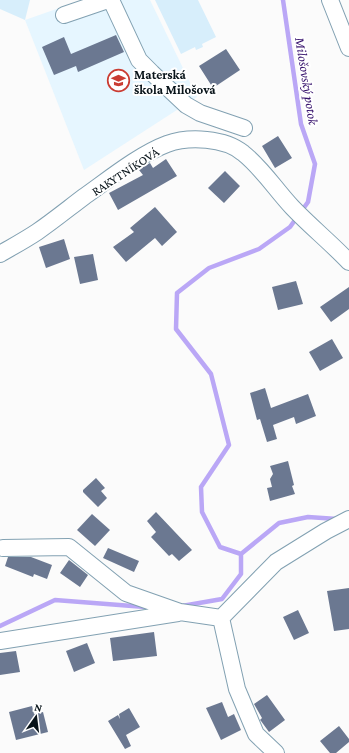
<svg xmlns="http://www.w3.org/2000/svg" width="349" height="753" font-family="'Crimson Pro',serif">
	<rect width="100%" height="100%" fill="#fbfbfb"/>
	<path fill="#e6f6ff" d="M82 0H150L197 97 84 170 25 20Z"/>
	<path fill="#d7eefb" d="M0 0H30L25 20 0 9Z
		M155 0H198L216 37 202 44 203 47 196 50 195 47 181 54Z"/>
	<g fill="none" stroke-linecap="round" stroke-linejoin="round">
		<path stroke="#baa7f6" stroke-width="4.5" d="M283 0 301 124 315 164 308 202 290 227 259 249 209 268 177 293 176 329 211 374 229 445 201 487 202 512 220 547 241 554 279 523 308 517 337 519
			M182 606 222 599 241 574V554
			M0 626 55 600 145 607"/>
	</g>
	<path fill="#6b7891" d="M116 35 124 52 78 72 76 66 54 75 42 47 64 37 71 54Z
		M226 49 240 70 213 88 199 66Z
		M278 136 292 158 275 168 262 146Z
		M166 159 177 176 118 210 109 193 143 175 139 170 141 168 150 163 153 168Z
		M225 171 240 186 224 203 208 188Z
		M155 207 177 232 162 246 155 238 126 262 113 247 134 232 130 228Z
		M64 239 70 259 46 268 39 247Z
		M93 254 98 280 80 284 74 257Z
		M296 281 303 304 278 310 272 287Z
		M349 287V309L331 322 320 307Z
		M332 339 343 358 320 371 309 352Z
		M265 388 271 408 308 394 316 416 296 424 294 417 273 425 277 439 267 442 260 419 257 420 250 393Z
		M288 461 294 485 292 486 295 494 270 501 267 488 272 487 270 479 273 474 270 466Z
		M96 478 105 488 101 491 107 498 98 507 83 492V490Z
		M156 512 192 550 179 561 172 554 169 556 151 537 156 532 147 521Z
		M92 514 110 530 95 546 77 530Z
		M108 548 139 561 134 572 103 558Z
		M8 557H31L52 565 47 579 34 574 33 577 5 566Z
		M69 560 88 575 80 587 60 573Z
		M349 588V629L334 631 327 591Z
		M298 610 309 633 294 640 283 617Z
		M154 632 157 656 113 661 110 638Z
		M87 643 95 663 74 672 66 651Z
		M16 651 20 672 0 675V653Z
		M267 695 285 720 269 732 261 721 260 720 262 718 254 704Z
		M222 702 228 717 234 714 241 730 221 740 206 708Z
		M32 706 34 714 43 712 48 732 16 740 9 712Z
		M129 708 140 727 126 735 131 746 125 749 108 721 118 715 120 719 119 714Z
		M339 726 349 739V742L336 753H330L320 741Z"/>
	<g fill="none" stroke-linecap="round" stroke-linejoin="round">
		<defs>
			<path id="minor" d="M111 0 139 60 152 73 186 105 200 113 244 128
				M330 0 349 48
				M64 15 108 0
				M0 254C12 247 25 240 37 232 53 221 69 208 85 196 109 179 140 154 167 144 189 136 225 138 243 153 262 168 276 190 292 207 310 226 331 243 349 262
				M3 548 69 547 126 593 180 612 221 618
				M0 641 178 613
				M276 753 256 734 237 689 221 618 276 562 326 531 349 519"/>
		</defs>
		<use href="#minor" stroke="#82a1b2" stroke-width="18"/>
		<use href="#minor" stroke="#fff" stroke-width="16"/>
	</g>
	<defs>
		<symbol id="school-ring" viewBox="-11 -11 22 22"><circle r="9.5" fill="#fff" stroke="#ca3c33" stroke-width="1.5"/><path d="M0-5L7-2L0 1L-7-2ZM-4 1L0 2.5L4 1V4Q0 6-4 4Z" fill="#ca3c33"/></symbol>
	</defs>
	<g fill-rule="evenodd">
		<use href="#school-ring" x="106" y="68" width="25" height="25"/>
	</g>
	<g text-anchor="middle" stroke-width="4" stroke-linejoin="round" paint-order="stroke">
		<g font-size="13" font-weight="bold" fill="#081319" stroke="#fff" text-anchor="start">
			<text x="134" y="79">Materská<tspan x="134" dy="15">škola Milošová</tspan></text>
		</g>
		<g font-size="13" fill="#081319" stroke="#fff">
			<text transform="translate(125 171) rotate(-33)" y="5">RAKYTNÍKOVÁ</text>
		</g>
		<g font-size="14" font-style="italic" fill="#37136d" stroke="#fff">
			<text transform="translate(307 81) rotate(81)" y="5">Milošovský potok</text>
		</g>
	</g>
	<g transform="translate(36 717) rotate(14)" stroke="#ffffff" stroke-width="3" paint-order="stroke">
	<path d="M0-3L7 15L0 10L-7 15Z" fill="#081319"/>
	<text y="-6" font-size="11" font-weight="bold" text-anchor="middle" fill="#081319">N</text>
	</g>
</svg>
